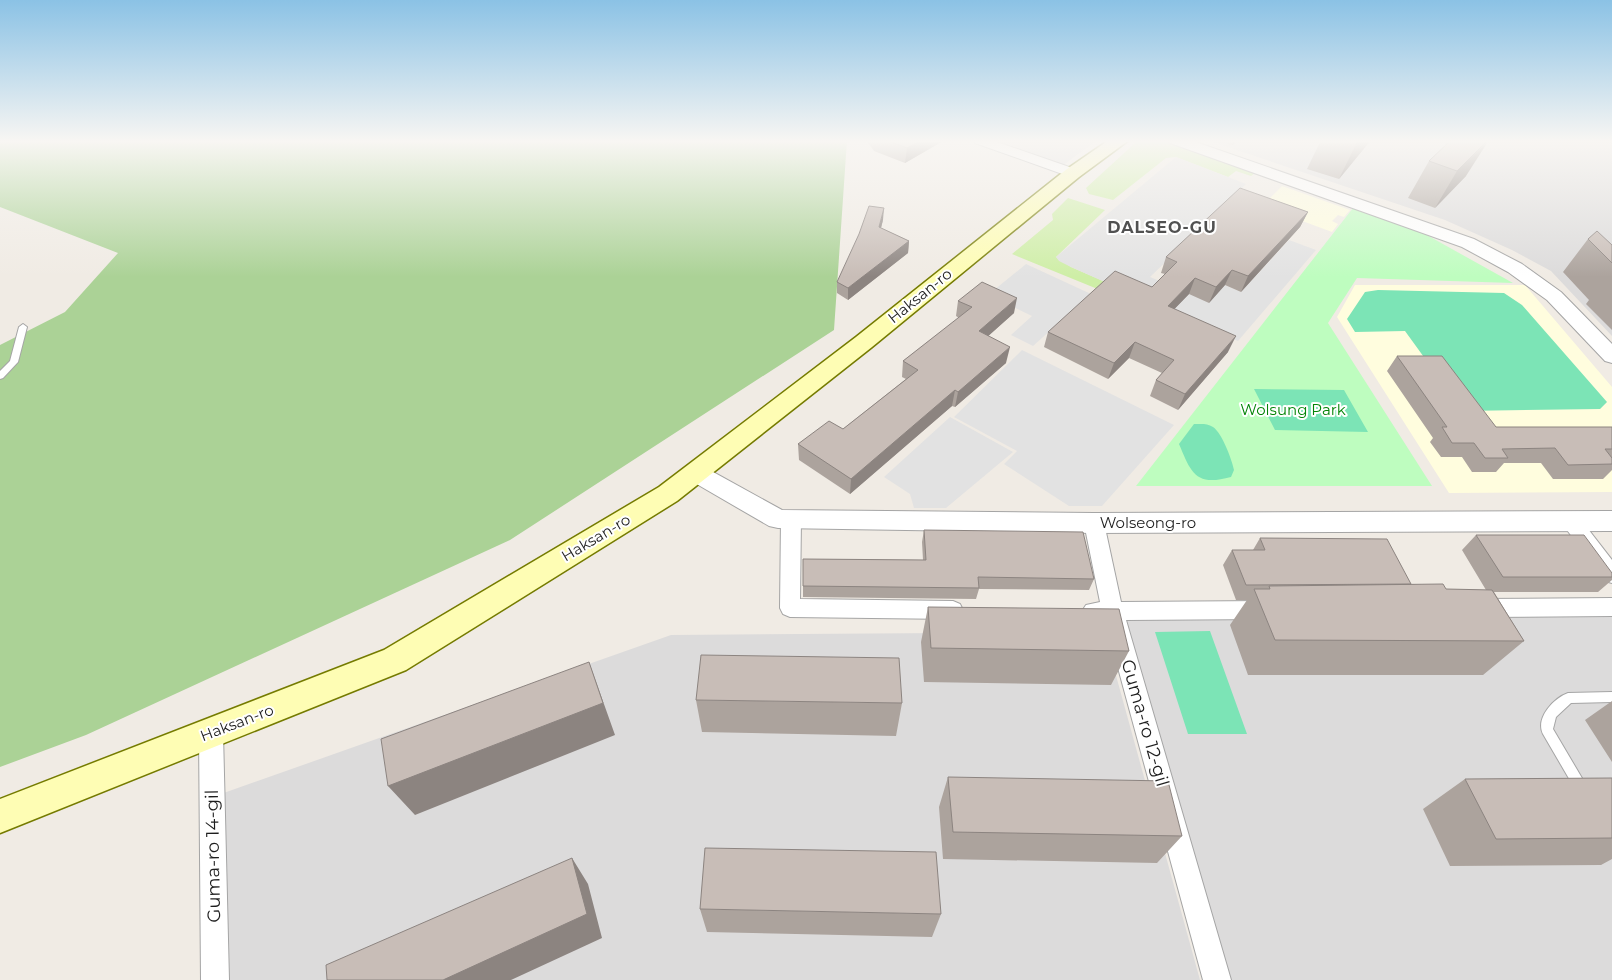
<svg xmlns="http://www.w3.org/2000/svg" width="1612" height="980" font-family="Montserrat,sans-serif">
	<rect width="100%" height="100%" fill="#f0ebe4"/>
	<path fill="#dcdbdb" d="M986 140H1097L1062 166Z
		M1207 140H1612V336L1551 271 1512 250 1445 220Z
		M1612 599V980H1217L1110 602Z
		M1104 632 1200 980H225L218 795 671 635Z"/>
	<path fill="#fffdde" d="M1282 186 1350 210 1344 217 1338 215 1332 221 1338 224 1332 232 1262 206Z
		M1355 285H1525L1612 387V492L1449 493 1337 317Z"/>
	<path fill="#ceeea6" d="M1142 140 1167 141 1258 171 1251 176 1236 171 1228 177 1176 157 1166 158 1113 200 1089 194 1086 188 1135 143Z
		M1068 198 1105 210 1056 257 1071 267 1110 284 1100 290 1012 254 1053 220 1052 214Z"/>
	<path fill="#abd296" d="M0 140H847L834 330 510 540 86 735 0 767V345L65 312 118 253 0 207Z"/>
	<path fill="#befdbf" d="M1353 208 1425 234 1513 283 1357 278 1328 323 1432 486H1136Z"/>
	<path fill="#7ce4b6" d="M1378 290 1504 293 1522 305 1607 402 1600 409 1463 411 1405 331 1355 332 1347 319 1365 292Z
		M1254 389 1344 390 1368 432 1275 430Z
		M1194 424C1201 424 1207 423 1213 427 1222 433 1232 460 1234 470L1231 477C1195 487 1191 472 1179 444Z
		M1210 631 1247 734H1188L1155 632Z"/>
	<path fill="#e2e2e2" d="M1176 157 1246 184 1150 277 1209 302 1225 285 1241 292 1289 240 1316 250 1238 341 1071 267 1059 261 1056 257Z
		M1026 264 1091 294 1033 346 1011 335 1032 316 988 295Z
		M1022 350 1174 425 1102 506H1069L1004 464 1017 451 954 417Z
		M950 417 1013 452 946 508H914L910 494 884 477Z"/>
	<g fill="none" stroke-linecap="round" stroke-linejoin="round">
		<defs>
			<path id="service" d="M23 324 27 327 18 362 3 378 0 379V371L10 361 19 327Z
				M1612 692V702L1571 703 1556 717 1553 729 1589 790 1588 794 1583 796 1578 794 1543 734C1535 718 1554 698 1568 693Z"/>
			<path id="minor" d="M973 140H991L1078 170 1079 173 1078 176H1068L975 143Z
				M791 512 798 514 801 519 800 599 953 601 960 604 963 610 960 616 953 619 790 617 783 614 780 608 781 519 784 514Z
				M1571 513 1578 516 1612 560V583L1605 581 1564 526 1561 521 1564 516Z
				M1094 515 1101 518 1104 523 1121 602 1266 601 1273 604 1276 610 1273 616 1266 619 1126 620 1231 980H1203L1105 620H1093L1086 617 1082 611 1086 605 1100 602 1084 523 1087 518Z
				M1612 598V616L1478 617 1471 614 1468 608 1471 602 1478 599Z
				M211 722 219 725 223 733 229 980H201L199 733 203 725Z"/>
			<path id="tertiary" d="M1167 140H1190L1474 239 1522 264 1561 292 1612 344V363L1605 361 1547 300 1508 272 1462 247 1170 143Z
				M696 464 704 467 782 510 1094 513 1612 511V531L1094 533 778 528 769 526 688 479 684 473 688 467Z"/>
			<path id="secondary" d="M1109 140H1129L1079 177 872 347 677 501 406 670 0 833V799L384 650 659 487 856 337 1067 169Z"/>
		</defs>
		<use href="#service" stroke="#a5a5a5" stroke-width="2"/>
		<use href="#minor" stroke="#a5a5a5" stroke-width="2"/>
		<use href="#tertiary" stroke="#a5a5a5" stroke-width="2"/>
		<use href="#secondary" stroke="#757b00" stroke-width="3"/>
		<use href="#service" fill="#fff" fill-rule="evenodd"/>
		<use href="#minor" fill="#fff" fill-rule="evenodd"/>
		<use href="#tertiary" fill="#fff" fill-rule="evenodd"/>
		<use href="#secondary" fill="#fefdb4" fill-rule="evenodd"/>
	</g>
	<path fill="#aca39d" d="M866 140H943V141L905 163 874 151Z
		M1217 140H1239L1232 145Z
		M1321 140H1371L1339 179 1307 169Z
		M1451 140 1466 176 1435 208 1408 198 1429 161Z
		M1308 212 1300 227 1241 292 1225 285 1209 303 1189 294 1174 309 1228 352 1178 410 1150 396 1156 380 1162 373 1129 358 1108 379 1044 347 1048 332 1152 287 1165 274 1161 273 1166 257Z
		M883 220 881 228 909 241 908 253 848 300 837 293V282Z
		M1588 239 1612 245V330L1586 304 1589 300 1563 272Z
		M958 301 1014 313 988 336 1006 363 955 407 952 406 850 494 799 460 798 444 843 429 906 379 902 377 903 361 959 318 956 316Z
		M1397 356 1496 427H1612V470L1603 479H1553L1541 463H1504L1496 472H1472L1462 457H1441L1430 442 1433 438 1387 371Z
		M924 530 1094 579 1089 590 979 589 976 599 803 597V559L923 560 922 542Z
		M1476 535 1612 573V580L1598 592H1494L1524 641 1483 675H1248L1230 625 1247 600H1236L1223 565 1232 550H1253L1260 538 1411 584H1410L1446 589 1486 590 1462 550Z
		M928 607 1129 651 1111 685 924 682 921 642Z
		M696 700 902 703 896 736 702 732Z
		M1612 701V762L1585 720Z
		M948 777 1182 836 1157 863 943 859 939 807Z
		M1612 778V859L1601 865 1450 866 1423 809 1465 779Z
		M700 909 941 914 932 937 707 932Z"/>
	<path fill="#8c8480" d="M921 140H943V141L905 163 907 148Z
		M1234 140H1239L1232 145Z
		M1359 140H1371L1339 179 1357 142Z
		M1489 140 1466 176 1435 208 1457 171Z
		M884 208 883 220 878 239 879 227Z
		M1308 212 1300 227 1241 292 1248 276Z
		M909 241 908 253 848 300V288Z
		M1232 270 1225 285 1209 303 1216 287Z
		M1195 278 1189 294 1162 322 1168 306Z
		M1017 298 1014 313 976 347 979 331Z
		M1236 336 1228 352 1178 410 1185 394Z
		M1135 342 1129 358 1108 379 1114 363Z
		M1010 347 1006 363 955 407 958 392Z
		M955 390 952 406 850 494 851 479Z
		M589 662 615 735 415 815 388 786Z
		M572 858 588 884 602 938 511 980H443Z"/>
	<path fill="#c8bdb7" stroke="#8c8480" d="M886 140H921L907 148Z
		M1349 140H1359L1357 142Z
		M1451 140H1488L1457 171 1429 161Z
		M1240 188 1308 212 1248 276 1232 270 1216 287 1195 278 1168 306 1236 336 1185 394 1156 380 1174 360 1135 342 1114 363 1048 332 1115 271 1152 287 1177 262 1166 257Z
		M869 206 884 208 879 227 909 241 848 288 837 282 859 234Z
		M1597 231 1612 245V263L1588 239Z
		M982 282 1017 298 979 331 1010 347 958 392 955 390 851 479 798 444 829 421 843 429 918 370 903 361 972 307 958 301Z
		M1397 356H1442L1496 427H1612V449H1605L1612 458V464L1568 465 1555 448 1502 449 1508 458H1485L1474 443H1452L1442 427H1447Z
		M924 530 1083 532 1094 579 978 577 979 588 803 586V559L926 560Z
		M1476 535H1584L1612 573V577H1503Z
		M1260 538 1387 539 1411 584 1246 585 1232 550H1265Z
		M1443 584 1446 589 1492 590 1524 641 1275 640 1254 589H1270L1269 586Z
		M928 607 1119 609 1129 651 931 648Z
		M701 655 899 658 902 703 696 700Z
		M589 662 603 703 388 786 381 739Z
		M948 777 1168 781 1182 836 953 832Z
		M1612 778V838L1496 839 1465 779Z
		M705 848 936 852 941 914 700 909Z
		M572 858 587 914 443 980H327L326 965Z"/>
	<linearGradient id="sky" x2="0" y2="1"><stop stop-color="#8bc2e5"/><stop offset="0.51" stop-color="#f8f6f3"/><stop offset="1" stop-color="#f8f6f3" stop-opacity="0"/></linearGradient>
	<rect width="1612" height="277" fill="url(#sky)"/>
	<g text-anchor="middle" stroke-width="4" stroke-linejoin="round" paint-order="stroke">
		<g font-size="15" fill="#1e1e1e" stroke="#fff">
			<text transform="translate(920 296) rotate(-39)" y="5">Haksan-ro</text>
			<text x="1148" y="528">Wolseong-ro</text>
			<text transform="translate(596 538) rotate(-31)" y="5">Haksan-ro</text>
			<text transform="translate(237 723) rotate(-21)" y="5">Haksan-ro</text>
		</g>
		<g font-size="15" fill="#048407" stroke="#fff">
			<text x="1293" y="415">Wolsung Park</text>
		</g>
		<g font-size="16" font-weight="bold" letter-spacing="1" fill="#515151" stroke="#fff">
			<text x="1162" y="233">DALSEO-GU</text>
		</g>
		<g font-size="18" fill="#1e1e1e" stroke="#fff">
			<text transform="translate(1145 723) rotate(74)" y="6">Guma-ro 12-gil</text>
			<text transform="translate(213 856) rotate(-91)" y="6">Guma-ro 14-gil</text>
		</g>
	</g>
</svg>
